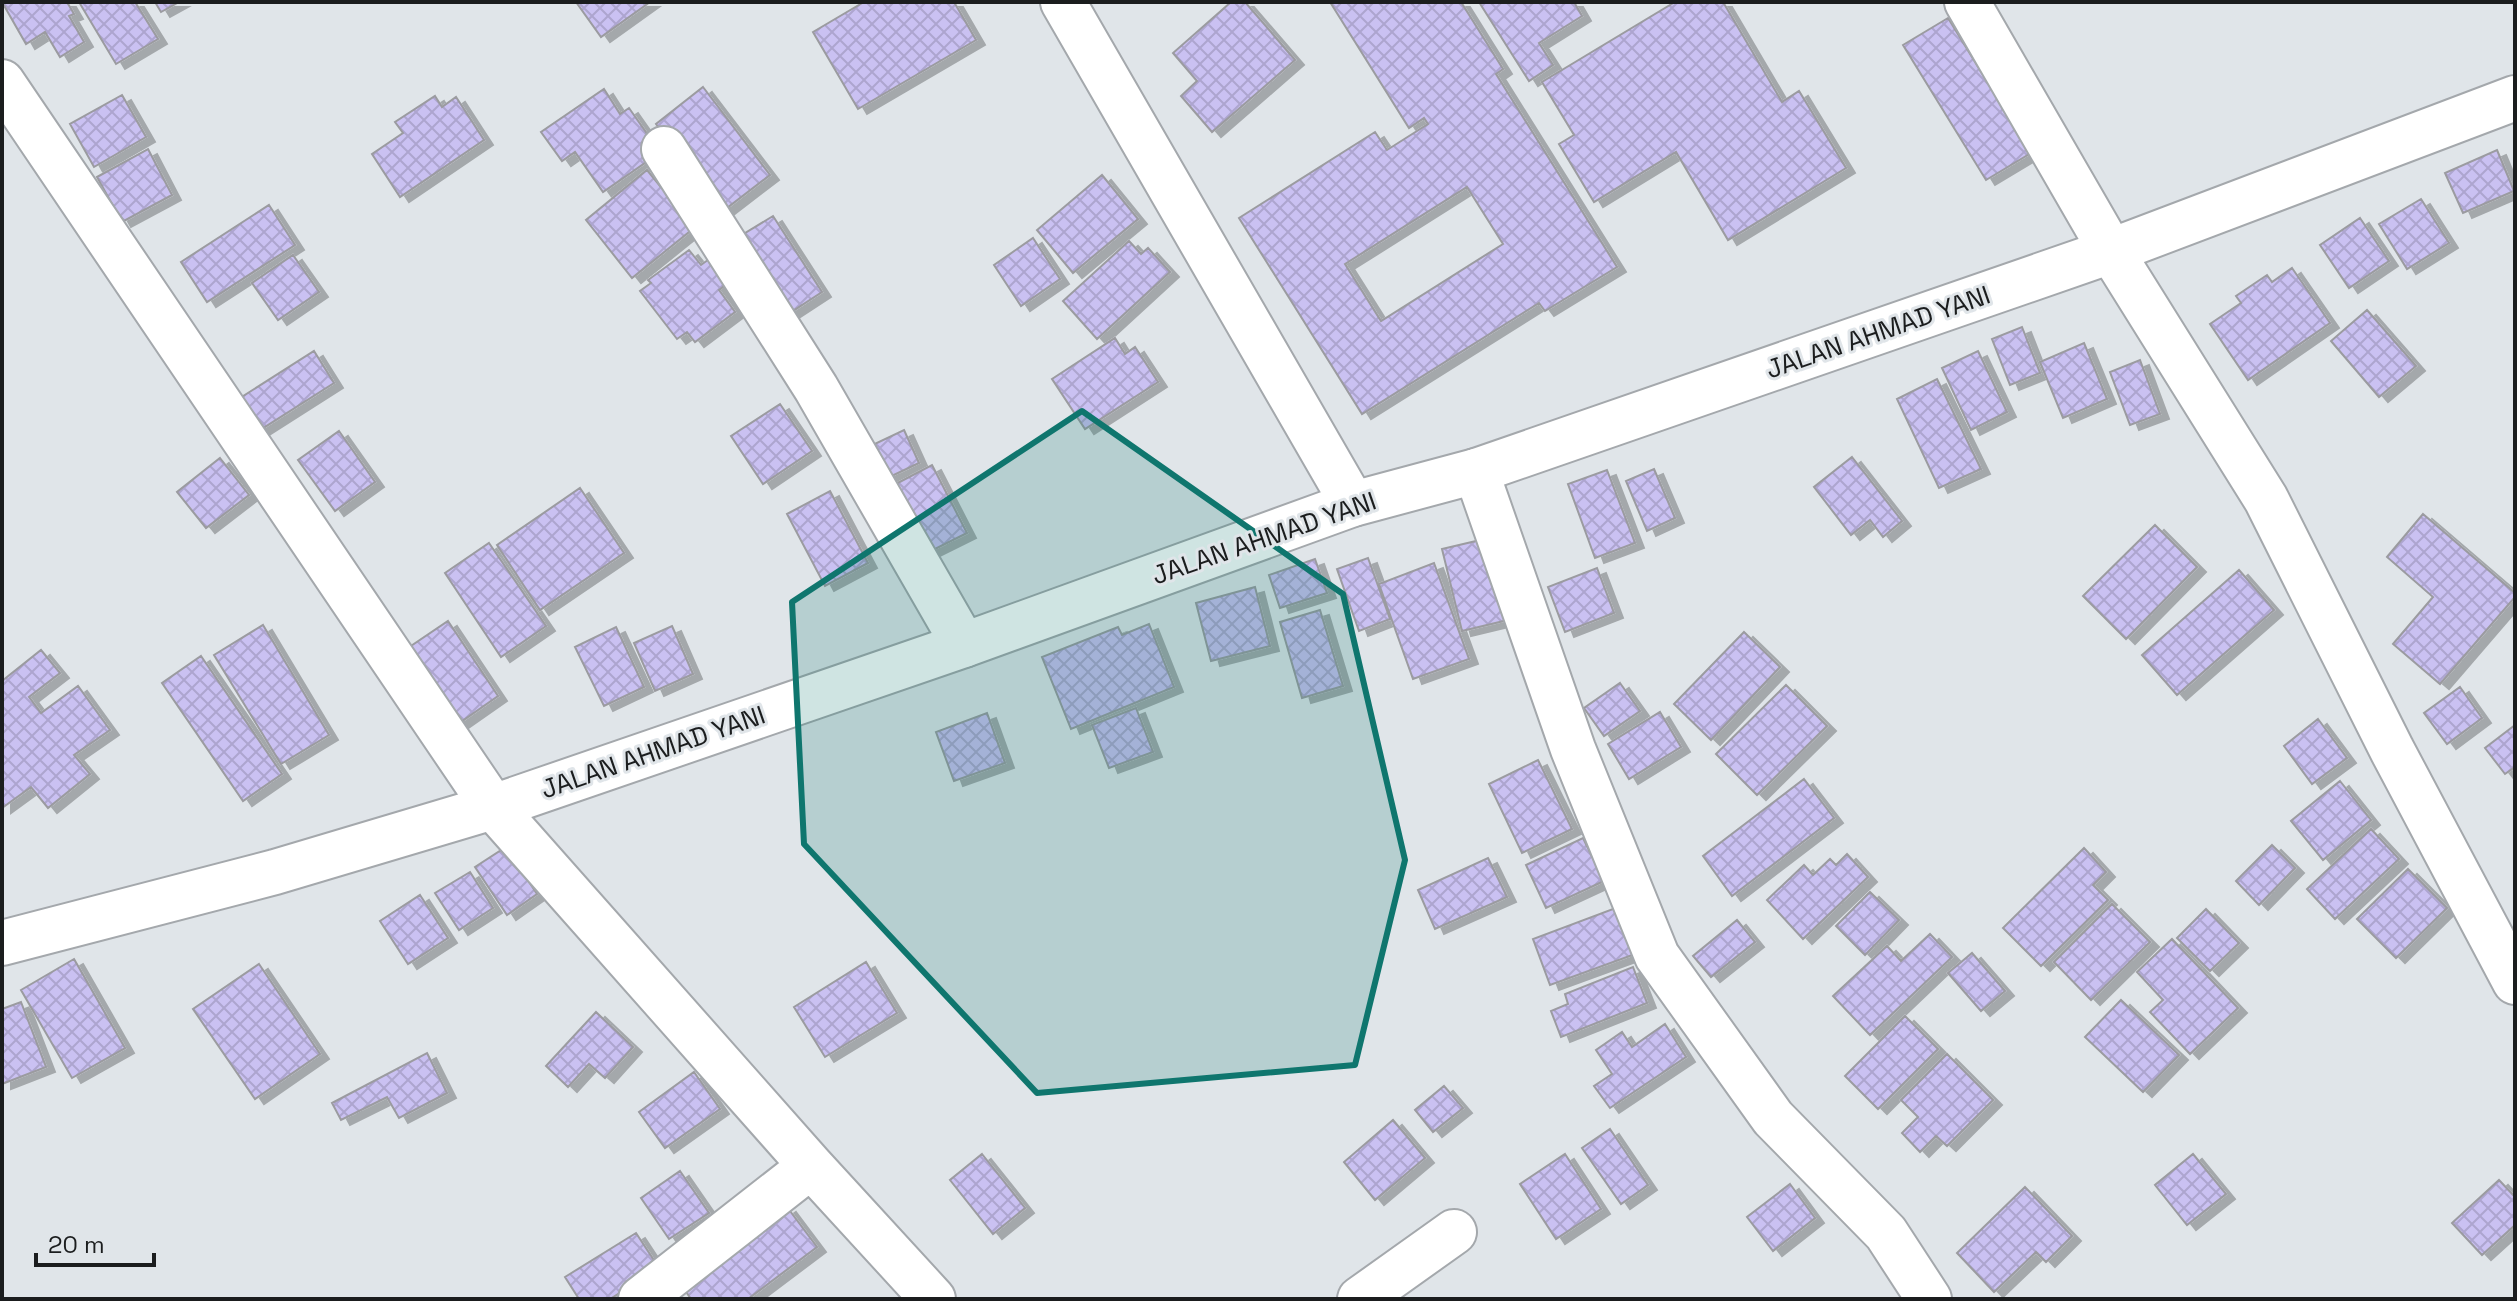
<svg xmlns="http://www.w3.org/2000/svg" width="2517" height="1301" font-family="'Space Grotesk',sans-serif">
	<defs>
		<pattern id="building-cross-hatch" width="8" height="8" patternUnits="userSpaceOnUse" patternTransform="scale(2)"><rect width="8" height="8" fill="#cac1f2"/><path d="M0 0l8 8M0 8l8-8" fill="none" stroke="#ada5cf"/></pattern>
		<filter id="shadow"><feDropShadow dx="9" dy="5" stdDeviation="0" flood-color="#0004"/></filter>
	</defs>
	<rect width="100%" height="100%" fill="#e0e5e9"/>
	<path fill="url(#building-cross-hatch)" stroke="#9b9ba0" stroke-width="2" fill-rule="evenodd" filter="url(#shadow)" d="M2 2H67L74 14 69 16 84 42 60 57 45 32 26 44Z
		M79 2H135L158 39 116 64Z
		M155 2H179L161 12Z
		M576 2H650L601 37Z
		M864 2H954L976 40 858 109 813 32Z
		M1231 2H1245L1295 60 1212 132 1181 96 1197 81 1173 53Z
		M1330 2H1461L1503 69 1496 74 1617 267 1545 311 1539 303 1362 414 1239 218 1375 132 1387 150 1428 124 1424 118 1409 128ZM1467 187 1503 244 1381 321 1345 264Z
		M1479 2H1574L1582 16 1539 43 1553 65 1529 81Z
		M1675 2H1723L1782 102 1799 91 1846 168 1728 240 1676 152 1594 202 1559 144 1574 135 1542 82Z
		M1948 18 2031 153 1986 180 1903 45Z
		M703 87 770 175 723 211 656 124Z
		M604 89 620 114 629 108 650 138 642 143 652 158 603 192 575 152 562 161 541 132Z
		M122 95 146 137 94 167 70 124Z
		M435 96 442 107 456 97 484 140 400 197 372 154 403 133 395 122Z
		M148 149 172 195 122 222 97 177Z
		M2497 150 2514 191 2463 213 2445 173Z
		M647 170 660 186 667 180 694 228 632 278 586 220Z
		M1102 175 1138 219 1073 273 1037 230Z
		M2421 199 2449 243 2407 269 2379 224Z
		M269 205 295 245 207 302 181 262Z
		M773 216 822 292 782 318 732 241Z
		M2360 218 2389 261 2349 288 2320 245Z
		M1033 238 1060 279 1021 306 994 265Z
		M1129 241 1141 254 1148 248 1170 272 1097 339 1063 301Z
		M689 250 701 265 712 257 731 281 719 290 735 312 695 342 687 332 677 339 640 291 651 283 648 280Z
		M293 255 319 292 278 320 252 283Z
		M2292 268 2330 323 2248 380 2210 324 2241 303 2236 296 2267 275 2272 282Z
		M2367 310 2416 366 2379 397 2331 341Z
		M2022 327 2040 373 2010 385 1992 339Z
		M1115 338 1125 354 1135 347 1158 382 1085 429 1052 379Z
		M2084 343 2107 399 2063 418 2040 362Z
		M314 351 334 383 260 430 240 398Z
		M1978 351 2007 412 1971 430 1942 368Z
		M2140 360 2160 414 2130 425 2110 372Z
		M1937 379 1981 469 1939 488 1897 399Z
		M780 404 812 451 763 484 731 436Z
		M904 430 919 463 877 483 862 450Z
		M339 431 375 482 335 511 298 460Z
		M1852 457 1902 521 1883 537 1870 520 1851 535 1814 487Z
		M220 458 249 495 206 528 177 492Z
		M932 465 967 533 927 553 892 486Z
		M1654 469 1675 518 1647 531 1626 481Z
		M1607 470 1635 543 1595 558 1568 484Z
		M580 488 624 553 540 610 497 545Z
		M830 491 868 563 825 586 787 514Z
		M2423 514 2515 593V597L2440 684 2393 644 2433 597 2387 557Z
		M2155 525 2197 567 2126 639 2083 596Z
		M1493 537 1512 619 1462 631 1442 549Z
		M489 543 546 626 501 657 445 573Z
		M1368 558 1390 619 1359 631 1337 569Z
		M1315 559 1327 593 1280 608 1269 575Z
		M1434 563 1469 659 1413 679 1379 584Z
		M1597 568 1614 613 1565 632 1548 587Z
		M2239 570 2274 610 2177 695 2142 655Z
		M1255 587 1270 646 1211 661 1196 603Z
		M1320 610 1343 686 1302 698 1280 622Z
		M448 621 498 696 455 726 405 650Z
		M1149 624 1174 687 1071 729 1042 657 1118 627 1122 635Z
		M263 625 329 735 281 764 214 655Z
		M672 626 693 674 655 691 634 643Z
		M616 627 644 687 604 706 575 647Z
		M1744 632 1780 667 1711 740 1674 704Z
		M41 650 60 673 29 697 41 713 78 686 110 730 74 755 90 774 48 808 31 787 2 808V681Z
		M201 656 282 774 243 801 162 683Z
		M1620 683 1640 711 1604 736 1584 708Z
		M1786 685 1827 726 1757 795 1716 754Z
		M2460 687 2482 718 2447 744 2424 713Z
		M1136 708 1153 752 1109 768 1092 725Z
		M1660 712 1681 747 1629 779 1608 744Z
		M987 713 1005 763 954 781 936 732Z
		M2318 719 2347 758 2312 784 2284 746Z
		M2515 725V767L2505 774 2485 748Z
		M1538 760 1572 829 1522 853 1489 784Z
		M1804 779 1834 818 1732 896 1703 856Z
		M2340 781 2371 820 2323 860 2291 821Z
		M2371 829 2399 859 2335 919 2307 889Z
		M1583 838 1604 881 1546 908 1526 865Z
		M2272 845 2295 868 2259 905 2236 881Z
		M506 847 537 894 507 915 475 867Z
		M2084 848 2106 872 2093 885 2108 900 2041 966 2003 928Z
		M1847 854 1868 877 1803 939 1767 900 1804 865 1813 875 1830 859 1836 865Z
		M1488 858 1507 897 1435 929 1418 890Z
		M2408 869 2447 908 2396 958 2357 919Z
		M470 872 493 908 459 930 435 893Z
		M1870 892 1899 920 1865 955 1836 926Z
		M420 895 448 938 408 964 380 921Z
		M2112 904 2150 942 2091 1000 2054 962Z
		M1621 906 1638 953 1550 985 1533 939Z
		M2206 909 2239 943 2210 971 2177 938Z
		M1737 920 1755 942 1711 977 1693 956Z
		M1930 934 1952 957 1870 1035 1833 996 1887 946 1901 961Z
		M2172 939 2238 1008 2190 1054 2150 1012 2163 1000 2137 972Z
		M1972 953 2005 991 1981 1011 1948 973Z
		M74 959 125 1048 72 1078 21 990Z
		M866 962 897 1013 825 1057 794 1007Z
		M259 964 320 1054 255 1099 193 1009Z
		M1633 967 1647 1003 1561 1037 1551 1011 1568 1004 1565 994Z
		M2121 1000 2179 1055 2143 1092 2085 1037Z
		M21 1002 46 1067 2 1084V1009Z
		M596 1012 633 1047 605 1078 589 1064 568 1087 546 1066Z
		M1905 1016 1938 1049 1878 1109 1845 1076Z
		M1665 1024 1686 1057 1610 1108 1594 1086 1612 1074 1596 1050 1622 1032 1632 1047Z
		M427 1053 447 1093 399 1118 387 1097 341 1120 332 1103Z
		M1947 1054 1993 1100 1947 1146 1936 1136 1920 1152 1902 1133 1918 1117 1901 1100Z
		M694 1072 720 1109 665 1148 639 1112Z
		M1444 1086 1463 1108 1433 1132 1415 1110Z
		M1393 1120 1425 1158 1375 1200 1344 1162Z
		M1610 1129 1648 1185 1621 1204 1582 1148Z
		M982 1154 1025 1208 993 1234 950 1180Z
		M1565 1154 1601 1209 1556 1239 1520 1184Z
		M2193 1154 2226 1194 2187 1225 2155 1185Z
		M680 1171 709 1213 669 1239 641 1198Z
		M2499 1180 2515 1197V1225L2482 1255 2452 1223Z
		M1790 1184 1815 1218 1773 1251 1747 1217Z
		M2025 1187 2072 1236 2046 1262 2036 1252 1994 1292 1957 1253Z
		M787 1207 817 1247 748 1299H691L682 1286Z
		M636 1233 659 1268 610 1299H579L565 1277Z"/>
	<g fill="none" stroke-linecap="round" stroke-linejoin="round">
		<defs>
			<path id="minor" d="M1063 2 1353 504
				M1967 2 2111 251 2266 499 2392 750 2515 982
				M2 82 493 807 811 1166 933 1299
				M664 149 816 388 964 645
				M1476 471 1573 749 1657 956 1773 1118 1886 1233 1929 1299
				M641 1299 811 1166
				M1360 1299 1454 1232"/>
			<path id="highway" d="M2 943 275 872 493 807 964 645 1353 504 1476 471 2111 251 2515 98"/>
		</defs>
		<use href="#minor" stroke="#a4a8ac" stroke-width="48"/>
		<use href="#highway" stroke="#a4a8ac" stroke-width="48"/>
		<use href="#minor" stroke="#fff" stroke-width="44"/>
		<use href="#highway" stroke="#fff" stroke-width="44"/>
	</g>
	<path fill="#0f766e" fill-opacity="0.2" stroke="#0f766e" stroke-width="6" stroke-linejoin="round" d="M1082 411 1343 594 1405 860 1355 1065 1037 1093 804 844 792 602Z"/>
	<g text-anchor="middle" stroke-width="6" stroke-linejoin="round" paint-order="stroke">
		<g font-size="26" fill="#1b1d1e" stroke="#e0e5e9">
			<text transform="translate(1878 332) rotate(-19)" y="9">JALAN AHMAD YANI</text>
			<text transform="translate(1264 538) rotate(-19)" y="9">JALAN AHMAD YANI</text>
			<text transform="translate(653 752) rotate(-19)" y="9">JALAN AHMAD YANI</text>
		</g>
	</g>
	<rect width="2517" height="1301" fill="none" stroke="#1b1d1e" stroke-width="8"/>
	<path d="M36 1253v12h118v-12" fill="none" stroke="#1b1d1e" stroke-width="4"/>
	<text x="48" y="1253" font-size="24" fill="#1b1d1e" stroke="#e0e5e9" stroke-width="6" paint-order="stroke">20 m</text>
</svg>
